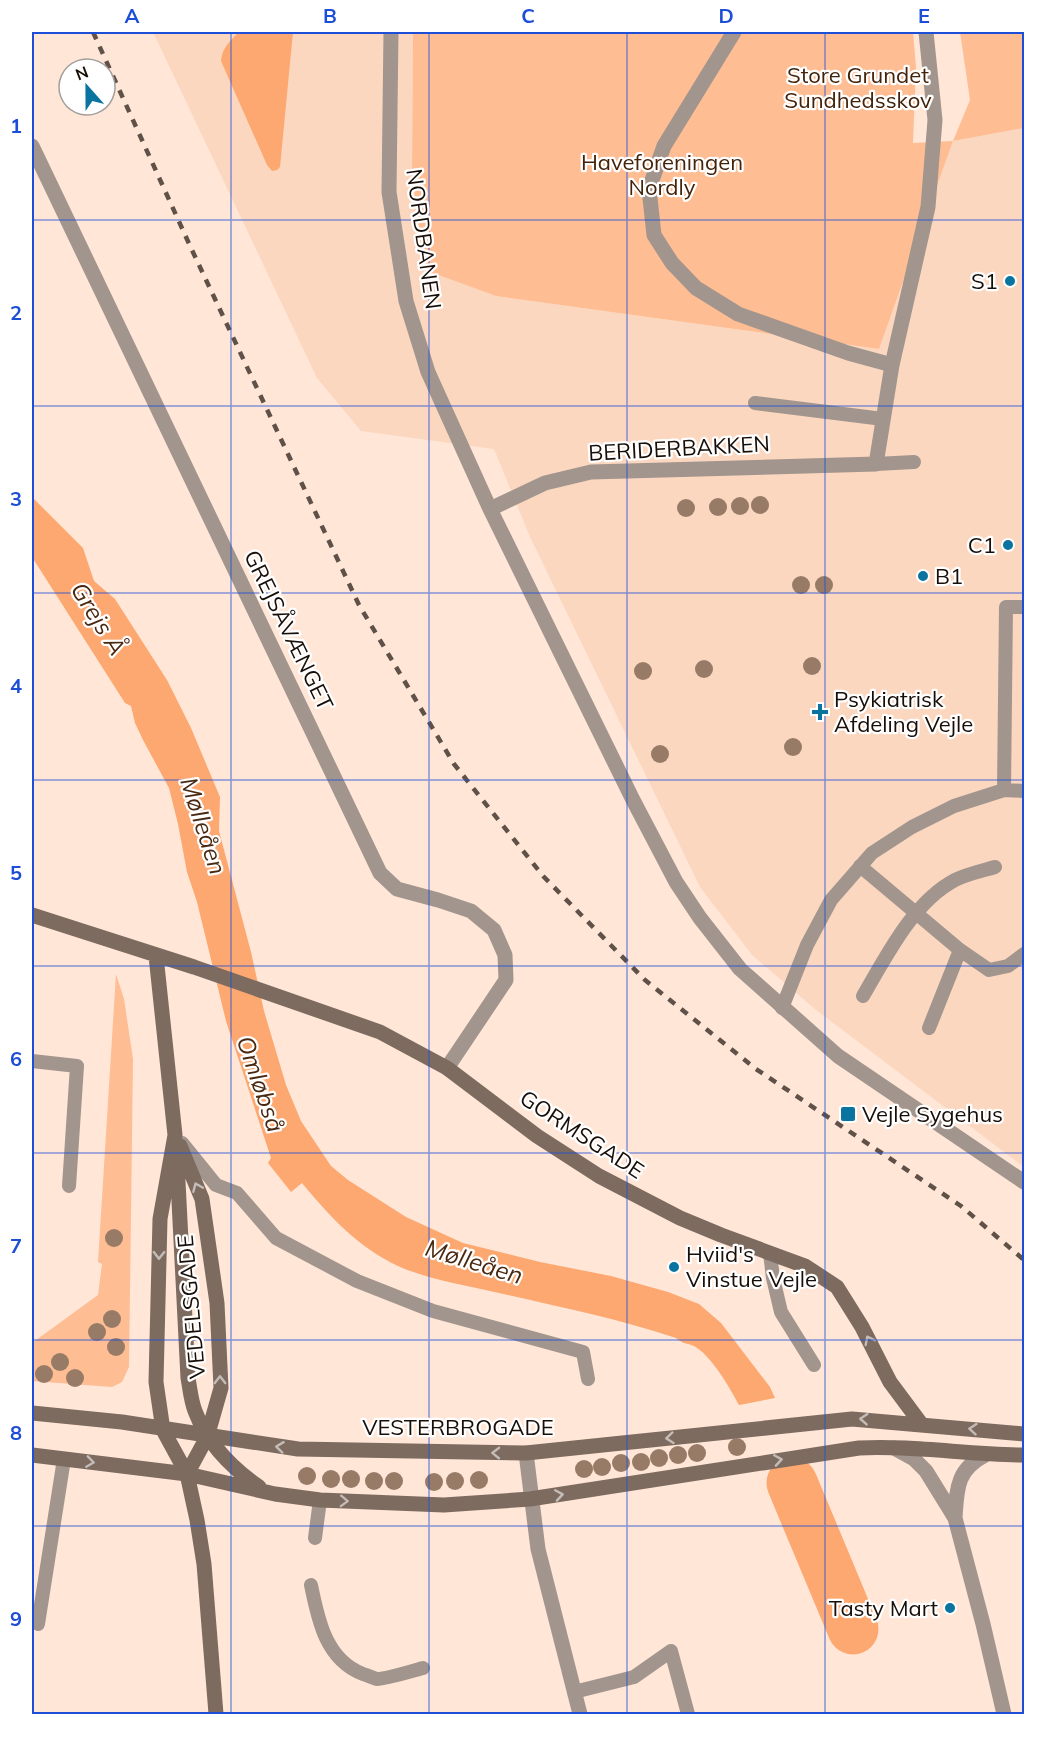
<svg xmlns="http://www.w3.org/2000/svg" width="1056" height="1746" font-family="Mulish,sans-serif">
	<rect width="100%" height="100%" fill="#ffe6d7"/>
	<path fill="#fcd7c0" d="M153 32H413L412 174 426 270 496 296 879 349 953 141 1024 128V1167L816 1010 752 955 700 887 530 537 494 449 361 431 317 378Z"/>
	<path fill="#febd93" d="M413 32H913L916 67 913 143 953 141 970 100 960 32H1024V128L953 141 879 349 496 296 425 270 412 174Z
		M116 974 124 999 133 1059 129 1367 122 1382 112 1387 32 1381V1343L98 1295 102 1264 98 1262Z"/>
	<path fill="#fca870" d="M239 32H293L280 167 277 170 272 171 267 165 221 61C222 48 230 41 239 32Z
		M32 497 83 548 94 581 115 599 167 680 191 728 220 797 219 831 251 952 264 1011 286 1085 301 1121 331 1166 348 1180 406 1217 463 1243 540 1262 611 1276 668 1292 699 1304 721 1323 770 1387 775 1398 739 1405C730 1388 711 1355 694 1346 687 1343 683 1344 676 1338 619 1319 559 1307 499 1293 466 1285 429 1280 398 1266 359 1248 329 1216 302 1183L291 1192 268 1163 271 1158 226 1021 197 902 187 872 178 824 169 788 143 740 135 723 131 706 125 703 32 557Z"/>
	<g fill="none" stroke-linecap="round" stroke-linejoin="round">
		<path stroke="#fca870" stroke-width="51" d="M792 1483 853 1629"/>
		<path stroke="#a1958d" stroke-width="14" d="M755 403 883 419
			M876 464 914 462
			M1004 790 1006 607H1024
			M860 866 960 950 989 970 1008 966 1024 954
			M863 996C886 957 913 902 955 880 967 874 982 871 995 867
			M782 1008 807 945 831 900 872 853 912 827 954 806 1004 790 1024 791
			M929 1028 960 950
			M32 1061 77 1066 69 1186
			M182 1143 216 1185 237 1193 276 1238 357 1281 433 1311 583 1352 588 1379
			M770 1253 773 1278 781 1312 814 1365
			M315 1538 320 1500
			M311 1585C318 1620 326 1660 363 1674 367 1675 373 1678 377 1679 386 1679 412 1671 423 1668
			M38 1624 64 1459
			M574 1692 634 1677 671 1651 688 1714"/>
		<path stroke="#a1958d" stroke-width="15" d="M391 32 389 192 406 301 428 372 490 509
			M734 32 664 146 649 189 654 235 672 263 696 288 738 314 848 353 892 365
			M926 32 935 120 928 207 892 365 876 464 591 472 545 483 490 509 633 800 676 882 700 918 740 969 838 1056 1024 1182
			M32 146 380 873 397 889 438 900 471 911 494 930 505 955 506 980 447 1068
			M894 1448 914 1459 926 1471 955 1518 983 1624 1004 1714
			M526 1453 538 1549 580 1714
			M955 1518C957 1489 956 1470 985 1455"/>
		<path stroke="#7d6b60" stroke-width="15" d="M32 915 194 967 380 1032 447 1068 537 1136 599 1176 680 1218 721 1235 805 1266 837 1287 862 1327 890 1382 922 1425
			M156 956 175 1135 160 1219 156 1382 163 1430 187 1474 197 1520 204 1564 216 1714
			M180 1146 202 1199 217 1303 221 1388 207 1437 187 1474
			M177 1162 188 1378C190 1389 191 1401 195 1411 207 1443 232 1468 259 1487
			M32 1413 122 1422 298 1449 526 1453 852 1419 1024 1434
			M32 1455 187 1474 275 1494 320 1500 444 1505 530 1499 859 1448C914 1445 969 1455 1024 1455"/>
		<path stroke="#5f5148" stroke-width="4.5" stroke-dasharray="8 8" stroke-linecap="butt" d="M93 32 191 248 359 605 454 764 543 876 645 980 756 1069 961 1206 1024 1260"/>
	</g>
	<g fill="#987b67">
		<circle cx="760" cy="505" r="9"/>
		<circle cx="740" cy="506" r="9"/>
		<circle cx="718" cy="507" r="9"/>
		<circle cx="686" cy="508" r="9"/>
		<circle cx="801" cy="585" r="9"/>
		<circle cx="824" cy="585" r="9"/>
		<circle cx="812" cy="666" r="9"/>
		<circle cx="704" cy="669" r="9"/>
		<circle cx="643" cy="671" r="9"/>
		<circle cx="793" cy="747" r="9"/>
		<circle cx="660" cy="754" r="9"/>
		<circle cx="114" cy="1238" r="9"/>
		<circle cx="112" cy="1319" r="9"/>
		<circle cx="97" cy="1332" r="9"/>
		<circle cx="116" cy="1347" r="9"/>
		<circle cx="60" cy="1362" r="9"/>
		<circle cx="44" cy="1374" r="9"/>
		<circle cx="75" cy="1378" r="9"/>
		<circle cx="737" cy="1447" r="9"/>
		<circle cx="697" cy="1453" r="9"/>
		<circle cx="678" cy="1455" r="9"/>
		<circle cx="659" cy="1458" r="9"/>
		<circle cx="641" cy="1462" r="9"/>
		<circle cx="621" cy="1463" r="9"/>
		<circle cx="602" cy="1467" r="9"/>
		<circle cx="584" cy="1469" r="9"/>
		<circle cx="307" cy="1476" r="9"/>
		<circle cx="331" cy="1479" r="9"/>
		<circle cx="351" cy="1479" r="9"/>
		<circle cx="479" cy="1480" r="9"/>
		<circle cx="374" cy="1481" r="9"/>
		<circle cx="394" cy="1481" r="9"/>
		<circle cx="455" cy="1481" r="9"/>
		<circle cx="434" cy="1482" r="9"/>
	</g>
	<defs><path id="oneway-chevron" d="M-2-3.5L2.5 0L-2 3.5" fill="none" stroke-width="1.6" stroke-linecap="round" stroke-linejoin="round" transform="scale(1.5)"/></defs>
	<g stroke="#c4bcb7">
		<use href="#oneway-chevron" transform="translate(197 1187) rotate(-113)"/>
		<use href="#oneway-chevron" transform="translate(159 1255) rotate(91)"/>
		<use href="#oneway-chevron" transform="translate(869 1340) rotate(-117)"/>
		<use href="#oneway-chevron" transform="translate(220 1380) rotate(-90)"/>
		<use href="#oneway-chevron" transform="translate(864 1419) rotate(-176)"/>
		<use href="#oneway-chevron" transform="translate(973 1429) rotate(-175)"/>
		<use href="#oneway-chevron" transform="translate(670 1438) rotate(174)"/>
		<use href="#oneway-chevron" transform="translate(280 1447) rotate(-173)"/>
		<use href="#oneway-chevron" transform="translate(496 1453) rotate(-179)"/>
		<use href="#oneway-chevron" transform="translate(778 1460) rotate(-9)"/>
		<use href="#oneway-chevron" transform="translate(90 1462) rotate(8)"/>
		<use href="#oneway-chevron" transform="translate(559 1495) rotate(-9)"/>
		<use href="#oneway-chevron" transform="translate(344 1501) rotate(2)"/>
	</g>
	<path fill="none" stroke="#1d4ed8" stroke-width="1.5" stroke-opacity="0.55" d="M231 32V1714M429 32V1714M627 32V1714M825 32V1714M32 220H1024M32 406H1024M32 593H1024M32 780H1024M32 966H1024M32 1153H1024M32 1340H1024M32 1526H1024"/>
	<g fill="#08749f" stroke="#fff" stroke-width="2">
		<circle cx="1010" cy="281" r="6"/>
		<circle cx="1008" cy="545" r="6"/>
		<circle cx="923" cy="576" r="6"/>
		<path d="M817 703h6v6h6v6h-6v6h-6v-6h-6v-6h6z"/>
		<rect x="840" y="1106" width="16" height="16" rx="3"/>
		<circle cx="674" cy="1267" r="6"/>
		<circle cx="950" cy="1608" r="6"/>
	</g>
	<g text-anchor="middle" stroke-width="4.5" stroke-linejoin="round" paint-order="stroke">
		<g font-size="22" fill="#44230b" stroke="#fff">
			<text x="858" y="83">Store Grundet<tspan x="858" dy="25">Sundhedsskov</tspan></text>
			<text x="662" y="170">Haveforeningen<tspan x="662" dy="25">Nordly</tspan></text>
		</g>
		<g font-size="22" fill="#180e08" stroke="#fff">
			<text transform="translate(424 239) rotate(82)" y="8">NORDBANEN</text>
			<text transform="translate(679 448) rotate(-3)" y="8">BERIDERBAKKEN</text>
			<text transform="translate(289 630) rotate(64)" y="8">GREJSÅVÆNGET</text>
			<text transform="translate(582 1134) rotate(33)" y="8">GORMSGADE</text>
			<text transform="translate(191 1307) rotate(-95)" y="8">VEDELSGADE</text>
			<text x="458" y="1435">VESTERBROGADE</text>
		</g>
		<g font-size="22" fill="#180e08" stroke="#fff" text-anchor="start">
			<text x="998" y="289" text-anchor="end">S1</text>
			<text x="996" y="553" text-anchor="end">C1</text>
			<text x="935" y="584">B1</text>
			<text x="834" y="707">Psykiatrisk<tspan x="834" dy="25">Afdeling Vejle</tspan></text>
			<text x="862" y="1122">Vejle Sygehus</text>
			<text x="686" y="1262">Hviid's<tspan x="686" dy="25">Vinstue Vejle</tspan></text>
			<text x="938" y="1616" text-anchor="end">Tasty Mart</text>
		</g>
		<g font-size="24" font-style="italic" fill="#4a2911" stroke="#fff">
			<text transform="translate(98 619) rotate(58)" y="8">Grejs Å</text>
			<text transform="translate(203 826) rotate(72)" y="8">Mølleåen</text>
			<text transform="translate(260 1084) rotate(71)" y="8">Omløbså</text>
			<text transform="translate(474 1262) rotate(17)" y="8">Mølleåen</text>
		</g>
	</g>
	<rect width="1056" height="1746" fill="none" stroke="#ffffff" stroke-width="66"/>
	<g transform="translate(87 87) rotate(339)"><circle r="28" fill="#ffffff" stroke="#a39f9c" stroke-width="1.5"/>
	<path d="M0-4.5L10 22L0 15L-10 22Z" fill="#08749f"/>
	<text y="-9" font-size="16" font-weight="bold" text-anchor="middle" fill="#180e08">N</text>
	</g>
	<rect x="33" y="33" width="990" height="1680" fill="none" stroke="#1d4ed8" stroke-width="2"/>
	<g font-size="20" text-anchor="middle" font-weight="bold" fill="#1d4ed8">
		<text x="132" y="23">A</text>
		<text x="330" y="23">B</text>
		<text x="528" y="23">C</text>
		<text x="726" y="23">D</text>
		<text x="924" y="23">E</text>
		<text x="16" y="133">1</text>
		<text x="16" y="320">2</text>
		<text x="16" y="506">3</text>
		<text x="16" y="693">4</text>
		<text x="16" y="880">5</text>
		<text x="16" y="1066">6</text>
		<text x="16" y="1253">7</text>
		<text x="16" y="1440">8</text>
		<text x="16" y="1626">9</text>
	</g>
</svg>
